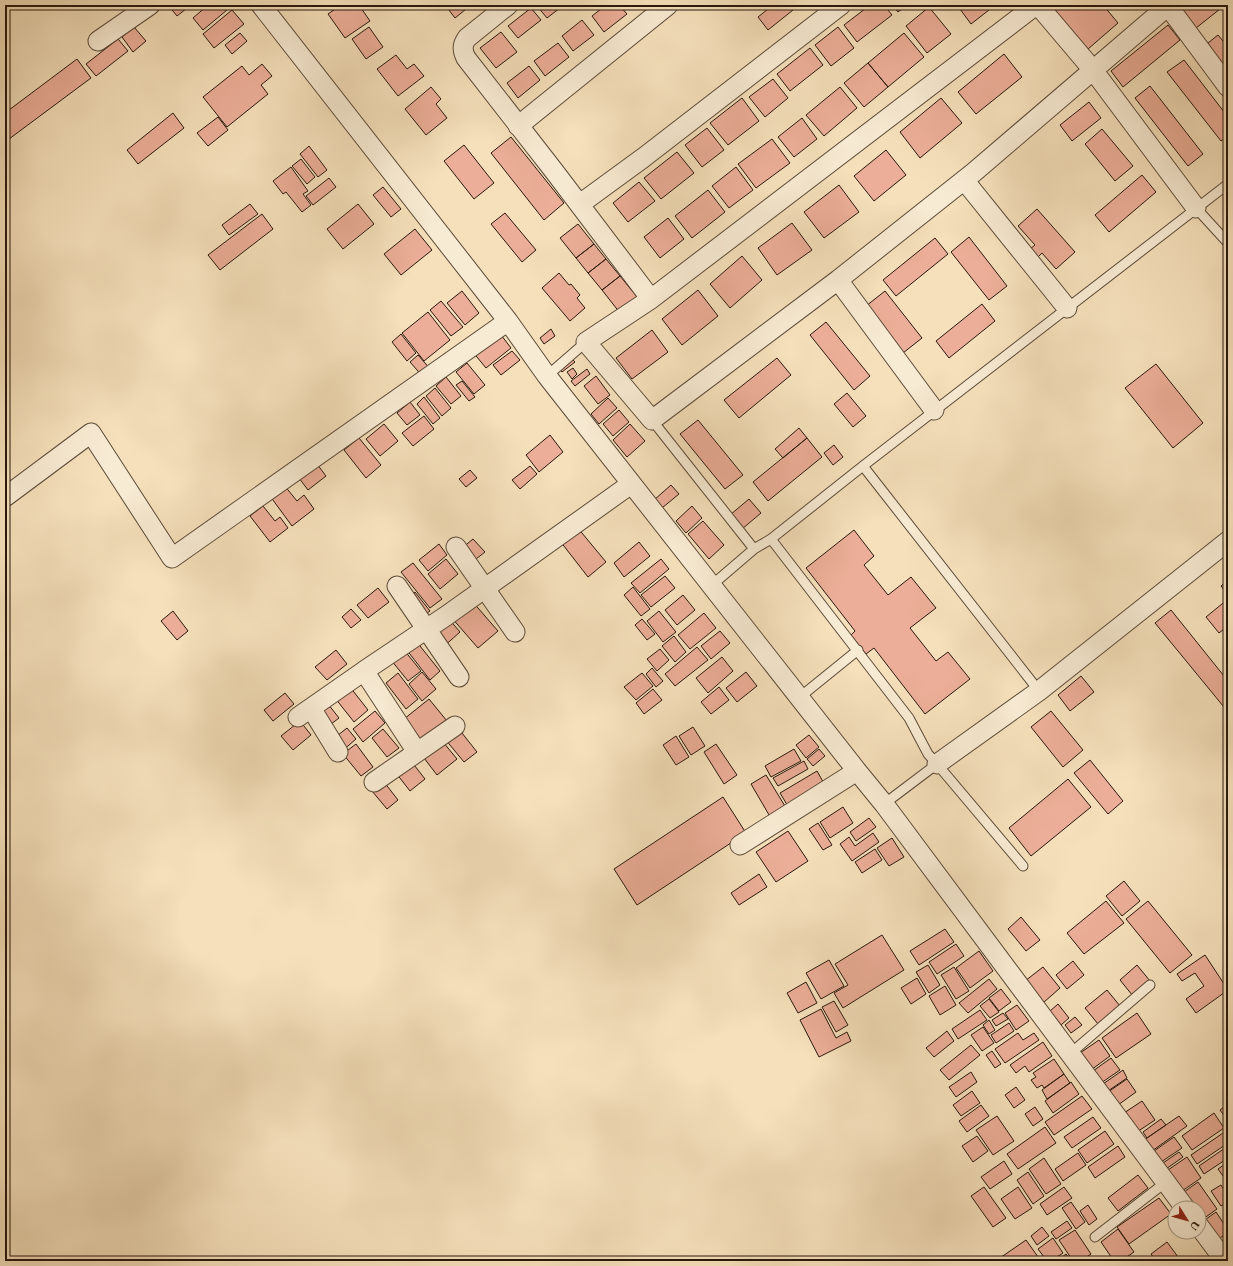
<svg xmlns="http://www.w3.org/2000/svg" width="1233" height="1266" font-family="'EB Garamond',serif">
	<rect width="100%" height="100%" fill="#f5e0bb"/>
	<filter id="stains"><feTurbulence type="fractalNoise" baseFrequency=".005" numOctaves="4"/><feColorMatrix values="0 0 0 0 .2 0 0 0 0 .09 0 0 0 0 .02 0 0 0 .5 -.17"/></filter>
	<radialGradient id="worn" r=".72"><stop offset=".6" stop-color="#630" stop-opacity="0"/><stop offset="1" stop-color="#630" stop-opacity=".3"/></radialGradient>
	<path fill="#ecae98" stroke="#28180c" d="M168 5H191L177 16Z
		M208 5H223L227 10 203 30 193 18Z
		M341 5H359L370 21 345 38 328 14Z
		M445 5H471L455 18Z
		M539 5H564L547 18 537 6Z
		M606 5H619L627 14 604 32 592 16Z
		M773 5H789L793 10 768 30 758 17Z
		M870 5H884L892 15 857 42 844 25Z
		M892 5H907L898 12Z
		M957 5H985L989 10 971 24Z
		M1062 5H1103L1118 23 1088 49 1055 11Z
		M1190 5H1225L1191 32 1178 14Z
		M929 7 951 34 927 53 906 26Z
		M531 8 541 20 518 38 508 26Z
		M232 10 244 24 214 48 203 34Z
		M582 20 594 35 573 51 562 36Z
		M1168 25 1180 40 1123 87 1111 71Z
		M134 27 146 41 133 52 122 37Z
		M369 27 383 47 366 59 352 39Z
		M838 27 854 48 831 66 815 45Z
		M501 32 517 52 496 68 480 48Z
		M240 33 247 41 232 54 225 45Z
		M904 33 924 57 888 87 868 63Z
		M1218 35 1228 47V77L1203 47Z
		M118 39 128 51 96 76 86 64Z
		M558 43 569 57 545 76 534 61Z
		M810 48 823 65 790 91 777 74Z
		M1004 54 1022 77 976 114 958 92Z
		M396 55 407 69 414 64 424 76 398 96 377 69Z
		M77 59 91 78 5 142V113Z
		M1184 60 1228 117V136L1221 141 1167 72Z
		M868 63 888 87 864 107 844 83Z
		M262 64 272 76 261 85 268 94 227 127 203 97 242 66 249 75Z
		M529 66 540 80 518 98 507 83Z
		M773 79 788 98 765 117 749 97Z
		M1150 86 1203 154 1188 166 1135 98Z
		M431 87 441 99 436 104 447 118 426 135 405 109Z
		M840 87 857 108 824 136 806 115Z
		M742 98 759 121 728 145 710 123Z
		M941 98 962 123 920 158 900 132Z
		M1089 102 1101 118 1072 141 1060 125Z
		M173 113 184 128 138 164 127 150Z
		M218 117 228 130 208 146 197 133Z
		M802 118 817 139 794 157 778 137Z
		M707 128 724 150 702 167 685 145Z
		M1102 129 1133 166 1115 181 1085 144Z
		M511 137 564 203 544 220 491 153Z
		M772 139 790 163 756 188 738 164Z
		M464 145 494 183 474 199 444 161Z
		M309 146 327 170 318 177 300 154Z
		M886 150 906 175 874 201 854 176Z
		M677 152 694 173 661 199 644 178Z
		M301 159 315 177 307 184 292 166Z
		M291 167 308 191 303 194 311 205 302 212 286 192 283 194 273 181Z
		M736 167 753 190 729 208 712 186Z
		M1142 175 1156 192 1109 232 1095 215Z
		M329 178 336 187 313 205 306 196Z
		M639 182 655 201 628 222 613 203Z
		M839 185 859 212 824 238 804 212Z
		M383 187 401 209 391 217 373 195Z
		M708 190 725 212 692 238 675 216Z
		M250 204 258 214 229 235 222 225Z
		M358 204 374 224 343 249 327 229Z
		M1037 209 1075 252 1056 269 1042 253 1037 258 1030 249 1035 245 1018 226Z
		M505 213 536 250 522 262 491 224Z
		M262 214 273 229 220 270 208 255Z
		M668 218 684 239 660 258 644 237Z
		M792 223 812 250 777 275 758 248Z
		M578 224 594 244 576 258 560 238Z
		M415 229 432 250 401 275 384 254Z
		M969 237 1007 286 989 300 951 252Z
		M935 238 948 254 896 296 883 280Z
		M594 244 606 259 588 273 576 258Z
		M742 256 762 280 730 308 710 284Z
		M606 259 620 276 602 290 588 273Z
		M559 273 569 285 571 284 580 295 577 298 585 308 570 321 542 288Z
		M620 276 638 298 620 313 602 290Z
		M698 290 718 316 682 345 662 319Z
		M462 291 479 313 465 325 447 303Z
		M885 291 922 338 903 353 866 306Z
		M441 301 463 327 451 336 430 310Z
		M982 304 995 321 949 358 936 341Z
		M428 312 450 340 424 361 402 333Z
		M826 322 870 376 854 390 810 335Z
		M551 329 555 336 544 344 540 338Z
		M652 330 668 352 632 379 616 358Z
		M498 331 511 348 486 368 472 351Z
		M401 334 416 353 407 361 392 342Z
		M512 351 520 360 501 375 493 365Z
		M418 355 432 371 424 378 410 362Z
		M571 358 575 362 562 372 559 368Z
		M777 358 791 375 739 418 724 400Z
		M467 363 485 385 474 394 456 372Z
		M1156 364 1203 423 1173 448 1125 388Z
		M573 368 577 374 572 379 567 372Z
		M587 369 590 374 575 386 571 381Z
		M596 376 610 395 598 404 584 386Z
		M446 377 461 396 451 404 436 386Z
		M462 381 475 397 469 401 456 385Z
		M435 388 451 408 442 416 426 396Z
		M847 393 866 416 853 427 834 404Z
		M424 397 440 418 433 424 417 404Z
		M608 398 617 408 599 424 591 414Z
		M410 402 420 415 407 425 397 413Z
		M619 410 629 422 613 436 603 424Z
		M424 416 434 429 413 446 402 433Z
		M698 420 743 475 725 489 680 434Z
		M384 424 398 441 380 456 366 439Z
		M630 424 645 441 627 457 613 440Z
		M799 428 807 438 783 458 775 449Z
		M550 435 563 452 539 472 526 455Z
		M359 438 381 465 366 478 344 450Z
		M807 438 822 457 768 501 753 482Z
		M834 445 843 457 833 465 824 453Z
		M317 464 326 476 308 490 299 478Z
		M530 466 537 474 520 489 512 480Z
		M470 470 477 478 466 487 459 479Z
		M284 485 297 501 304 495 314 509 292 526 270 496Z
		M671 485 679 494 662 508 654 500Z
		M749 499 761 513 742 529 730 515Z
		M263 506 275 521 280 517 288 528 270 542 250 516Z
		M692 506 702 518 686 533 676 521Z
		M703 521 724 545 709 559 688 534Z
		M577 527 606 562 588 577 560 541Z
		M854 530 874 556 864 565 888 595 911 577 936 608 910 628 936 661 948 652 970 679 925 714 874 648 866 654 851 635 855 631 806 568Z
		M473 539 485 552 467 566 456 553Z
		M639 542 650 556 624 577 614 563Z
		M439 544 447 555 428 571 419 560Z
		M446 559 458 574 440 589 428 574Z
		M661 559 669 569 640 593 631 583Z
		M413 563 442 599 430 608 401 572Z
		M665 576 675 588 651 607 641 595Z
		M1228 580V595L1221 586Z
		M633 587 650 609 641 616 624 595Z
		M378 588 389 602 368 618 357 605Z
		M415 592 430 611 421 617 407 599Z
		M683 595 695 610 677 625 665 610Z
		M1228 599V626L1219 633 1206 617Z
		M471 600 498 631 478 648 451 617Z
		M351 609 361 620 351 628 342 617Z
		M1171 610 1228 681V712L1155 623Z
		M173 611 188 631 177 640 161 621Z
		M659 611 676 632 663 642 647 621Z
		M704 613 716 628 690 649 678 635Z
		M448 618 460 632 442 648 429 635Z
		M642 619 655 634 647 640 635 625Z
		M1228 629V639L1223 633Z
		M720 631 730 643 711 659 701 646Z
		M674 636 686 652 675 662 662 646Z
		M416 641 440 671 430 680 406 649Z
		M697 647 708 660 675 686 665 674Z
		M660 649 669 660 657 671 647 659Z
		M336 650 347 664 327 680 315 667Z
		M404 650 421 671 408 681 391 660Z
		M722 657 733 671 708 693 696 678Z
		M652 668 663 681 656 687 646 674Z
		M422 672 436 689 422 701 409 684Z
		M746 672 757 686 737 702 726 688Z
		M398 673 418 699 406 709 386 683Z
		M642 673 653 686 636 700 624 687Z
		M1081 676 1094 692 1070 711 1058 695Z
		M350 687 368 710 354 722 335 698Z
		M719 687 729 700 711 714 701 702Z
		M653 689 662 700 644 714 636 703Z
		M285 693 294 704 273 721 264 710Z
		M429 699 447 721 417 745 399 723Z
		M328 704 339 718 326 728 315 715Z
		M375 711 385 723 363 742 353 729Z
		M1051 711 1083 750 1063 767 1031 727Z
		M300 721 311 735 293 750 281 736Z
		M693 727 705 746 691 755 679 736Z
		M347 728 356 739 341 752 332 740Z
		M458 728 477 752 464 762 445 739Z
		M383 729 399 748 387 757 372 738Z
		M809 735 819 747 806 758 796 745Z
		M676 736 689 757 676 765 663 745Z
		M443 742 457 759 437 775 424 758Z
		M356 744 373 767 361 776 343 754Z
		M716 744 737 775 724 784 704 752Z
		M794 749 801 761 771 777 765 766Z
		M819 749 825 756 813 766 807 759Z
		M1090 760 1123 801 1108 814 1074 773Z
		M411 761 425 779 410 791 396 773Z
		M804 761 808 769 778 786 773 778Z
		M817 771 826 787 789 808 780 793Z
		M766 775 788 811 772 820 751 784Z
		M1068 779 1091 807 1031 856 1009 828Z
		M384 782 398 800 387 809 372 791Z
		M723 797 746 833 637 905 614 869Z
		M843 807 853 823 830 838 820 822Z
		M869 818 876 827 856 841 850 832Z
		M818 823 832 845 823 850 809 829Z
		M788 831 808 861 776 882 756 852Z
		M873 833 879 842 852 861 840 844 849 837 855 846Z
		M892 838 904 857 889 866 877 848Z
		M875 849 882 860 862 873 855 862Z
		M759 874 767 887 739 905 731 893Z
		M1124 881 1140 901 1122 916 1106 896Z
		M1106 901 1124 923 1084 954 1067 933Z
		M1148 901 1192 955 1170 973 1126 919Z
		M1021 917 1040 940 1026 951 1008 929Z
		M945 929 954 942 919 965 910 951Z
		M882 935 904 970 843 1008 834 993 848 985 835 964Z
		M956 944 964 956 937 974 929 962Z
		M979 951 993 971 970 988 956 968Z
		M1205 955 1228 990 1196 1013 1186 999 1204 986 1195 973 1182 981 1177 974Z
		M829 960 844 986 821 999 806 973Z
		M1073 961 1084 975 1067 989 1056 975Z
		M928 965 940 985 929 993 916 972Z
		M1137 965 1150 981 1133 996 1120 980Z
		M954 967 969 991 956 999 941 975Z
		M1043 967 1060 988 1043 1003 1025 981Z
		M917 978 926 994 911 1004 901 988Z
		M989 979 997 989 968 1013 959 1003Z
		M806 982 817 1003 798 1013 787 993Z
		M945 986 956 1005 940 1015 929 996Z
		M1001 989 1011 1002 999 1011 989 998Z
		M1107 990 1120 1006 1098 1024 1085 1008Z
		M989 999 999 1012 990 1018 980 1006Z
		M834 1001 848 1025 836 1032 822 1007Z
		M1058 1004 1069 1018 1061 1025 1050 1011Z
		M1017 1005 1029 1021 1016 1030 1005 1013Z
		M821 1009 836 1038 847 1032 851 1041 819 1057 800 1020Z
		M980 1010 987 1020 958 1039 952 1029Z
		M1003 1013 1008 1019 996 1026 992 1020Z
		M1137 1013 1151 1034 1116 1058 1102 1038Z
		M1075 1017 1082 1025 1071 1033 1065 1025Z
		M989 1020 995 1030 989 1034 983 1025Z
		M1009 1023 1014 1031 996 1043 991 1035Z
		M983 1027 994 1043 982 1051 971 1035Z
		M947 1031 954 1041 934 1057 926 1048Z
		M1018 1033 1023 1040 1034 1033 1039 1040 1005 1063 995 1049Z
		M1099 1040 1110 1056 1091 1070 1080 1053Z
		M1043 1042 1052 1056 1029 1072 1025 1066 1016 1073 1010 1065Z
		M971 1045 980 1055 949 1080 940 1070Z
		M992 1051 1001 1064 995 1068 986 1055Z
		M1111 1058 1120 1070 1101 1083 1093 1071Z
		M1054 1059 1064 1074 1044 1088 1042 1085 1037 1088 1031 1080 1036 1077 1033 1073Z
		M1123 1070 1127 1078 1108 1091 1103 1084Z
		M971 1072 977 1082 956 1097 949 1087Z
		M1064 1074 1070 1083 1047 1099 1042 1090Z
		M1127 1079 1136 1092 1118 1105 1108 1092Z
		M1071 1082 1079 1094 1053 1113 1045 1101Z
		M1016 1087 1025 1100 1014 1108 1005 1095Z
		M972 1091 980 1103 961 1116 953 1105Z
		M1082 1096 1092 1109 1054 1135 1045 1122Z
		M1142 1101 1155 1120 1137 1132 1124 1113Z
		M1228 1104V1121L1220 1110Z
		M981 1105 989 1116 967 1132 959 1121Z
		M1035 1107 1043 1119 1033 1126 1025 1114Z
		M1214 1113 1224 1128 1192 1150 1182 1136Z
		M997 1116 1014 1141 993 1155 976 1130Z
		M1179 1116 1187 1126 1152 1151 1144 1140Z
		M1093 1117 1101 1128 1072 1148 1064 1137Z
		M1161 1119 1166 1125 1147 1138 1143 1132Z
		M1045 1127 1056 1143 1018 1169 1007 1154Z
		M1105 1131 1114 1144 1087 1163 1078 1150Z
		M1223 1133 1228 1140V1143L1197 1164 1191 1155Z
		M977 1136 988 1151 973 1162 962 1146Z
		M1174 1137 1182 1148 1161 1162 1154 1151Z
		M1118 1146 1125 1157 1095 1178 1088 1167Z
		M1228 1146V1158L1204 1174 1199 1166Z
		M1179 1152 1183 1157 1166 1169 1163 1163Z
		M1078 1153 1086 1165 1063 1181 1055 1169Z
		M1187 1157 1201 1178 1182 1191 1168 1170Z
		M1044 1158 1061 1184 1046 1194 1029 1169Z
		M1004 1161 1012 1174 990 1189 981 1177Z
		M1228 1162V1183L1218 1169Z
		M1028 1172 1044 1196 1033 1204 1017 1180Z
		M1138 1175 1148 1188 1118 1211 1108 1198Z
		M1198 1182 1217 1209 1203 1219 1199 1213V1208H1195L1184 1192Z
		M1221 1185 1228 1196V1202L1221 1206 1211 1191Z
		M984 1187 1006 1218 993 1227 971 1196Z
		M1018 1187 1032 1208 1015 1219 1001 1199Z
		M1064 1187 1072 1198 1047 1215 1040 1204Z
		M1159 1198 1171 1214 1129 1244 1117 1227Z
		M1071 1202 1085 1222 1076 1229 1062 1208Z
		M1088 1205 1097 1219 1089 1225 1080 1211Z
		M1216 1212 1228 1230V1233L1215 1241 1202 1222Z
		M1067 1221 1072 1228 1056 1239 1051 1232Z
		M1042 1227 1049 1236 1037 1245 1031 1236Z
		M1118 1229 1134 1252 1121 1261H1114L1101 1242Z
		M1075 1230 1091 1254 1081 1261H1073L1059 1240Z
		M1228 1237V1256L1219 1243Z
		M1053 1238 1063 1253 1051 1261H1047L1038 1249Z
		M1026 1240 1041 1261H998L997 1260Z
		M1167 1242 1181 1261H1156L1151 1254Z
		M1066 1254 1071 1261H1057Z"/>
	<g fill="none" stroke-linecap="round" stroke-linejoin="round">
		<defs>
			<path id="lane" d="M1196 208 1228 243
				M547 376 586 342
				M652 420 754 549
				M863 466 1039 691
				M771 539 909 718 928 754 937 764
				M712 585 754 549 771 539 863 466 1228 184
				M800 697 858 650
				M884 804 937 764 1023 866
				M1071 1053 1150 985
				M1095 1237 1166 1182"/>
			<path id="street" d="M261 5 508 321 547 376 857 771 884 804 1185 1208
				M508 5 467 38C462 45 462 50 466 58L554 171 651 299
				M1036 5 651 299 586 342 652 420 838 280 973 173 1169 5
				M1038 5 1093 70 1196 208
				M1168 6 1228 87
				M98 41 150 5
				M518 126 668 5
				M964 180 1067 308
				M580 204 643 158 841 5
				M838 280 934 410
				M5 497 91 433 172 558 508 321
				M456 547 515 632
				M397 586 459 677
				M311 708 338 752
				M298 717 364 671
				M417 752 364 671 446 616 631 484
				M937 764 1039 691 1228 541
				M374 782 455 726
				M740 845 857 771
				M1199 1226 1225 1261"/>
		</defs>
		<use href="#lane" stroke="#5b4a38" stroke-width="11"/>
		<use href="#street" stroke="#5b4a38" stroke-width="21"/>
		<use href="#lane" stroke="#f8ebd3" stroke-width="9"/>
		<use href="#street" stroke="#f8ebd3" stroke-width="19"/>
	</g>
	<rect width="1233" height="1266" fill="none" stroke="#f5e0bb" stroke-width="20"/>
	<rect x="6" y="6" width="1221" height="1254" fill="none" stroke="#28180c" stroke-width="2"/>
	<rect x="10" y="10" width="1213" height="1246" fill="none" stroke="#28180c"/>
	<g transform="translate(1187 1220) rotate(127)"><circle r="19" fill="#f8ebd3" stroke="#a59783"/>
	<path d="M0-3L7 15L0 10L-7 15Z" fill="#8f2418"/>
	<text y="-6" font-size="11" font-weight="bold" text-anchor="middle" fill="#28180c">U</text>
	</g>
	<rect width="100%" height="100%" filter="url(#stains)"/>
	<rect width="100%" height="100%" fill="url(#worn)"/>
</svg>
